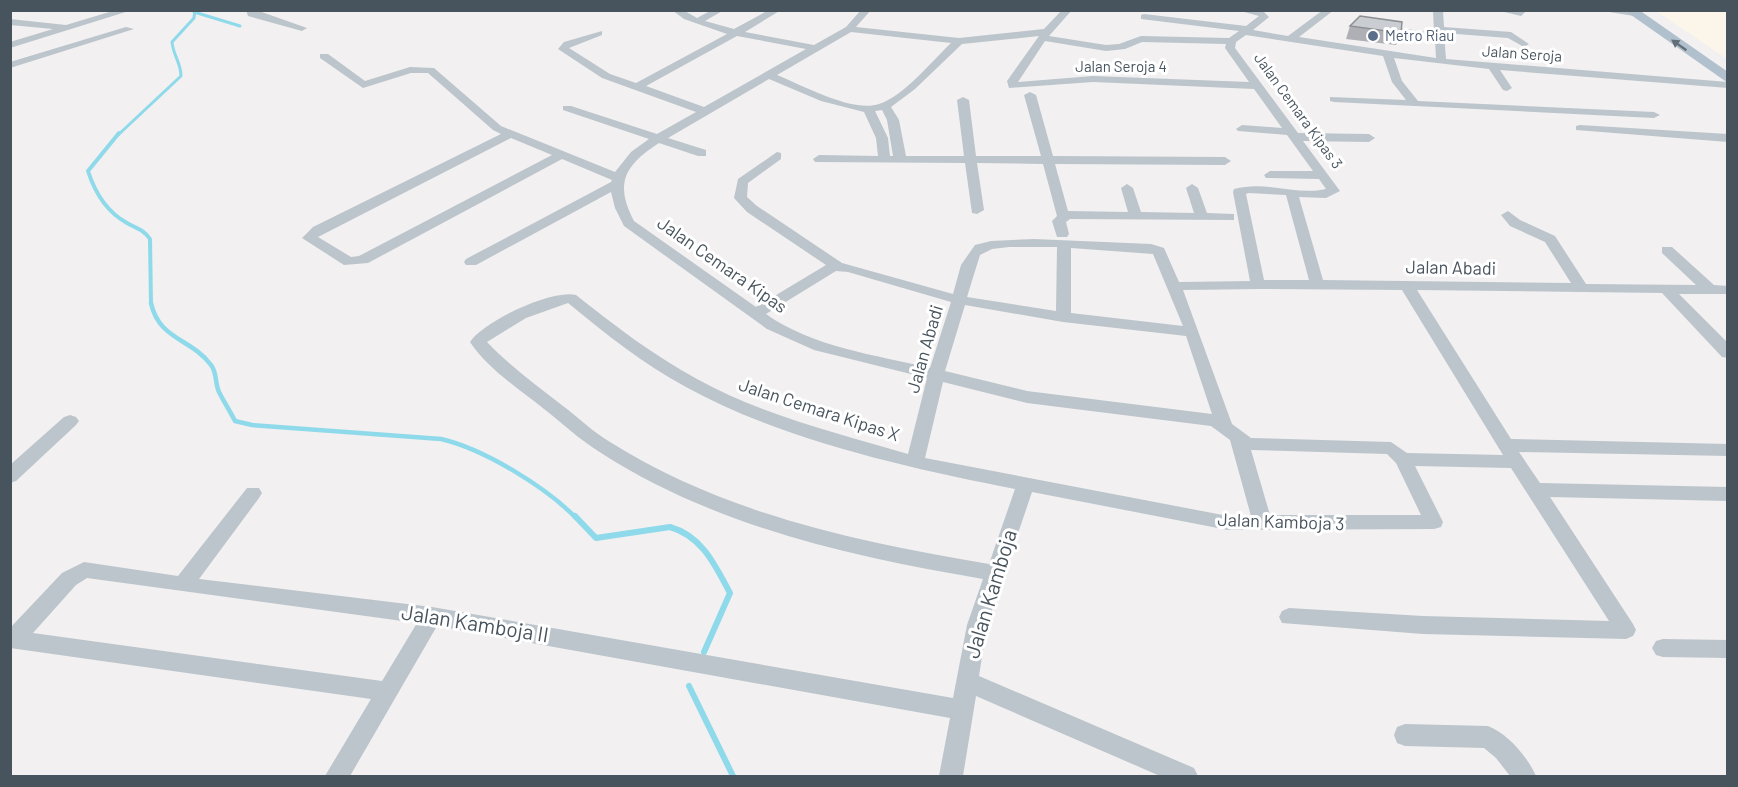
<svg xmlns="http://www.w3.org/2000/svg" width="1738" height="787" font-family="Barlow,sans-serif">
	<rect width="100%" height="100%" fill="#f2f0f0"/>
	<path fill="#fcf6ea" d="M1656 11H1727V59Z"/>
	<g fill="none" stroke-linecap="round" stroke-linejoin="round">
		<path stroke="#8edaea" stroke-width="3" d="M194 12 240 26
			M118 135 181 76C181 63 173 55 172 42L194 18 195 10"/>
		<path stroke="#8edaea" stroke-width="4" d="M119 133 88 171C95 193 107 212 127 223 136 228 144 230 150 239L151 304"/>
		<path stroke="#8edaea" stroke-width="4.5" d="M151 303C159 340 191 338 211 365 217 372 215 384 219 392 224 402 230 411 235 421L252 425 441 439C484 449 546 487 576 518"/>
		<path stroke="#8edaea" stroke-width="6" d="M575 516 596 538 670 527C702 536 715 565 730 593L704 652
			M689 686 733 776"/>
		<path fill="#bcc5cc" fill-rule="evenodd" d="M116 10H132L10 48V42L53 29 10 25V19L66 25Z
			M246 10H256L307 28 302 31 248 16Z
			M672 10H683L697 18 712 10H724L705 21 734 29 769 10H781L745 32 814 45 846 27 861 10H871L856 27 959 38 1044 29 1062 10H1072L1049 36 1106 45 1119 44 1141 36 1229 38 1239 31 1141 19V15L1144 14 1246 26 1259 16 1237 10H1262L1269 17 1253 30 1288 36 1323 10H1334L1299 37 1436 58 1435 39 1374 28 1379 25 1434 33 1433 10H1443L1444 27 1511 32 1529 44 1524 47 1508 38 1444 33 1446 59 1728 82V88L1500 70 1512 88 1507 91 1503 90 1489 69 1394 58 1402 81 1418 101 1654 112 1660 115 1654 118 1334 102 1330 101V97L1406 100 1392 82 1383 56 1246 35 1236 42 1235 48 1298 133 1369 134 1375 138 1369 142 1303 141 1340 191 1326 198 1299 197 1323 280 1571 283 1545 242 1510 226 1501 215 1508 211 1520 220 1555 236 1586 284 1696 285 1662 253V247H1672L1714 285 1728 286V294H1679L1728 343V358L1722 357 1662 293 1417 290 1511 439 1728 444V456L1519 452 1540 483 1728 487V501L1550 497 1633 624 1636 630 1633 636 1626 639 1423 634 1282 623 1279 617 1282 611 1289 608 1423 616 1609 621 1511 468 1415 466 1443 522 1441 527 1434 529 1228 530 1032 492 987 625 979 676 1194 768 1198 776H1160L976 696 963 776H939L950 718 437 626 350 776H325L371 699 10 648V628L62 573 84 562 178 576 247 488H259L262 493 259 498 199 579 432 607 953 698 967 625 983 579C849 556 713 526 598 451 579 439 562 423 544 409 519 389 488 369 470 342 484 321 552 289 576 295 615 326 653 355 697 379 762 415 837 433 908 454L927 378 814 350 767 329 624 226 615 208 611 192 476 265H466L464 262 466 259 611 182 612 180 562 159 368 263 344 265 302 238 313 227 501 134 493 130 428 73H411L363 88 320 58V54H328L365 81 410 67 434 68 501 126 615 172 631 152 649 139 563 110V106H571L657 134 696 112 602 78 558 49 564 42 602 31V35L569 48 610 74 636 83 727 34 684 19ZM851 32 951 43C932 61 904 96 879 104 852 113 802 85 777 75ZM737 36 806 49 704 107 646 86ZM1039 36 1007 81 1009 88 1093 82 1254 89 1282 128 1242 125 1236 129 1238 131 1287 135 1313 171H1270L1264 175 1266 178 1319 179 1326 189C1296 196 1266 180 1234 189L1233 192 1250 281 1179 282 1164 248 1151 244 1034 239 991 241 975 245 961 265 953 294 842 263 757 206 747 197 748 183 781 159V153L777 152 738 179 734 198 747 212 826 265 756 307 634 221C614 183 625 165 659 143L698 156H706V150L668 138 769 79 821 101 864 112 876 138 878 156 819 155 813 159 815 162 965 163 972 213 977 214 984 210 977 163 1043 164 1057 216 1052 221 1057 237H1067L1069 234 1066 222 1070 219 1234 220V214L1207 213 1198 188 1192 184 1186 188 1194 213 1141 212 1133 188 1127 184 1121 188 1128 212 1068 211 1055 164 1225 165 1231 161 1225 157 1053 156 1036 95 1030 92 1024 95 1041 156H976L969 100 963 97 957 100 964 156H906L899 120 891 107 915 89 962 44ZM1045 41 1106 51 1125 49 1142 42 1226 44 1225 48 1249 82 1093 76 1018 82ZM882 110 887 120 893 156H890L888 138 875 111ZM511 138 552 155 359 256 351 257 318 237ZM1249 193 1286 195 1309 280H1264L1246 194ZM1009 247H1057L1056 311 967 297 980 255 992 249ZM1071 248 1153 254 1183 326 1071 313ZM836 271 848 272 951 302 930 368C876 355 812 347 766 314ZM1259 289 1402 290 1503 455 1407 453 1391 442 1251 438 1232 424 1183 290ZM568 303C606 334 643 364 686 387 782 440 908 468 1015 489L989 564C857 542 725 514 610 442 593 432 579 418 563 406 537 386 510 366 487 342L526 318ZM965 305 1063 322 1186 336 1212 414 1027 391 945 371ZM943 382 1027 403 1211 426 1230 440 1251 516H1228L925 458ZM1251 450 1387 454 1396 463 1421 515H1270ZM87 578 417 623 382 681 33 633 76 585Z
			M1496 10H1527L1521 16Z
			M1597 10H1635L1639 13 1634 16Z
			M126 27 134 29 10 68V62Z
			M1580 125 1728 134V142L1576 130V126Z
			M70 415 76 417 79 421 76 425 16 481 10 483V465L64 417Z
			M1663 639 1728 640V658L1663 657 1656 655 1652 648 1656 641Z
			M1405 724 1488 726C1508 734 1527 756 1536 776H1510L1496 758 1484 748 1405 746 1397 743 1394 735 1397 727Z"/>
		<path fill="#b0c0cd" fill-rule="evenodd" d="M1624 10H1639L1728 72V83Z"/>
	</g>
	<path fill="#aeb0b5" d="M1350 26 1401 33 1396 45 1346 39Z"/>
	<path fill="#cacdd2" stroke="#8d9093" stroke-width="1.5" d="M1360 16 1402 22 1401 33 1350 26Z"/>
	<defs><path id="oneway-solid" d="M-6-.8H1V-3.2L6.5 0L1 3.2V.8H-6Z" transform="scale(1.5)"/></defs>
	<use fill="#626f79" href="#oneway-solid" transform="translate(1679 45) rotate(-145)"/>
	<circle fill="#5c6f8a" stroke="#fff" stroke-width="2" cx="1373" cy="36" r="6"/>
	<g text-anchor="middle" stroke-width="6" stroke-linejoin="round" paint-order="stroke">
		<g font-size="15" fill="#4e5e75" stroke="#fff" text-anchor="start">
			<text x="1385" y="41">Metro Riau</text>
		</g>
		<g font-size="15" fill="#48545d" stroke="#fff">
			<text transform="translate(1522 54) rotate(4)" y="5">Jalan Seroja</text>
			<text x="1121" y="72">Jalan Seroja 4</text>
			<text transform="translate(1298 111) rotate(54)" y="5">Jalan Cemara Kipas 3</text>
		</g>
		<g font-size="18" fill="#48545d" stroke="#fff">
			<text transform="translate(722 265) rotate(35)" y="6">Jalan Cemara Kipas</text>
			<text transform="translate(1451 268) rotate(1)" y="6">Jalan Abadi</text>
			<text transform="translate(925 349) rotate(-74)" y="6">Jalan Abadi</text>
			<text transform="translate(819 410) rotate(18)" y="6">Jalan Cemara Kipas X</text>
			<text transform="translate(1281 522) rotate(2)" y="6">Jalan Kamboja 3</text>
		</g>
		<g font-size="21" fill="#48545d" stroke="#fff">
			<text transform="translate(991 594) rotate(-73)" y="7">Jalan Kamboja</text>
			<text transform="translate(475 624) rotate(9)" y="7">Jalan Kamboja II</text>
		</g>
	</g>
	<rect width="1738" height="787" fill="none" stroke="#48545d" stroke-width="24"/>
</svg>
